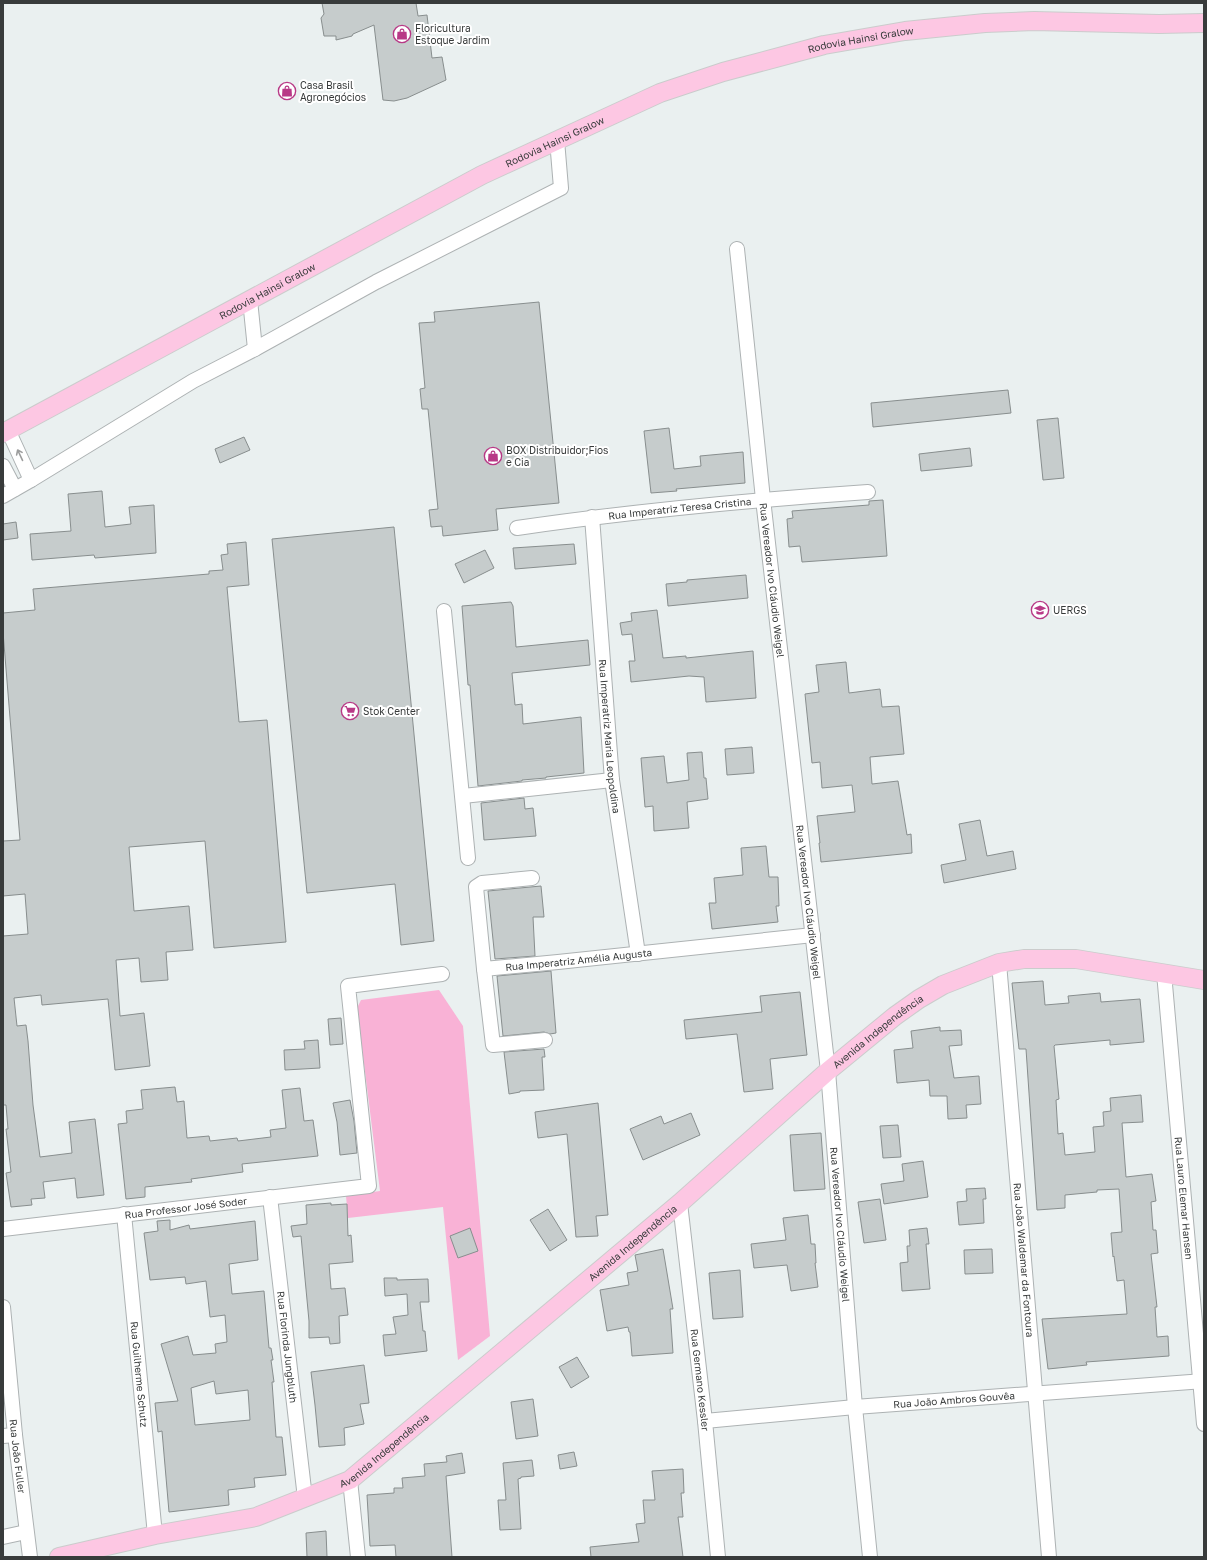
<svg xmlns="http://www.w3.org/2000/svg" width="1207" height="1560" font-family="'Golos Text',sans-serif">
	<rect width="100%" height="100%" fill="#eaf0f0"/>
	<path fill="#f9b2d6" d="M439 990 463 1026 490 1336 458 1360 443 1207 348 1218 346 1196 380 1191 357 1008 361 1000Z"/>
	<path fill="#c6cccc" stroke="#888e8e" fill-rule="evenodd" d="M322 3H416L418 16 427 15 432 58 442 57 446 80 407 98 394 101 383 100 374 25 353 34 352 36 336 40V36H324L321 18 324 14Z
		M539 302 559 503 496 509 498 530 443 536 442 526 431 527 429 510 438 509 428 409H422L420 389 425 388 419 323 435 322 434 312Z
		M1008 390 1011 413 873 427 871 403Z
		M1058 418 1064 478 1043 480 1037 420Z
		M669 428 674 469 701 466 700 456 743 452 745 483 676 489 677 491 651 493 644 431Z
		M244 437 250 450 220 463 215 449Z
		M970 448 972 466 921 471 919 454Z
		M102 491 105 527 131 524 129 507 154 505 156 553 95 558 94 555 32 560 30 534 71 531 68 494Z
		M883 500 887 556 802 562 800 546 789 547 787 519 793 518 792 511 869 505V501Z
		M16 522 18 538 3 540V524Z
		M394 527 434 941 401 945 395 884 307 893 272 539Z
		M246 542 249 585 227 587 239 722 267 720 286 942 214 948 205 841 129 847 134 911 189 906 193 950 166 952 168 980 141 982 139 958 116 960 120 1016 144 1013 150 1066 115 1070 108 999 42 1005 41 995 14 998 17 1026 26 1025 28 1041 33 1105 40 1157 72 1153 69 1122 95 1119 104 1195 77 1198 75 1178 43 1182 45 1198 31 1199 32 1205 11 1207 6 1173 11 1172 6 1129H8L6 1105H3V936L28 934 25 894 3 896V841L20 840 3 632V613L35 610 33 589 209 574V571L223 570 221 555 228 554 227 544Z
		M574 544 576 564 515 569 513 548Z
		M485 550 494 568 464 583 455 564Z
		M746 575 748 598 668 606 666 584 687 582V580Z
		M511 602 513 606 516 647 588 640 590 665 512 673 515 705 522 704 523 724 581 717 584 773 546 777V778L522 780V781L478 786 470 685H468L462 606Z
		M657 610 663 658 686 656V658L753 651 756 698 706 702 704 677 689 676 631 682 629 661H635L632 634 622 635 620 623 632 621 631 613Z
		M846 662 849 693 880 689 882 707 899 706 904 754 870 757 872 784 898 781 907 835 911 834 912 853 821 862 819 843H820L817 816 855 812 852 785 822 788 820 762 812 763 805 694 819 692 816 665Z
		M752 747 754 773 727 775 725 749Z
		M702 752 704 778H706L708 799 687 802 689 828 654 831 653 806 645 807 641 758 664 756 667 783 689 780 687 753Z
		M524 798 525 809 533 808 536 836 484 840 481 803Z
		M980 820 987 856 1013 851 1016 869 944 883 941 865 966 860 959 824Z
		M766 846 769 877H778L779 906H776L778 922 712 929 709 903H716L714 878 743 875 741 848Z
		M541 886 544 917H533L535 956 495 959 488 891Z
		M551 971 556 1033 550 1034 544 1032 503 1036 497 976Z
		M1043 981 1045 1005 1069 1003 1068 996 1100 993 1101 1002 1140 999 1144 1042 1110 1045V1040L1055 1045 1054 1046 1059 1099 1056 1100 1058 1134 1063 1133 1065 1155 1095 1152 1093 1127 1104 1126 1103 1112 1111 1111 1110 1098 1141 1095 1143 1122 1122 1123 1126 1177 1152 1174 1156 1201 1151 1202 1153 1230H1156L1158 1253 1151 1254 1157 1307H1155L1157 1337 1168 1336 1169 1356 1086 1362 1087 1365 1048 1369 1042 1319 1127 1314 1124 1280 1117 1281 1114 1256 1113 1257 1111 1233 1122 1232 1119 1189 1097 1190V1192L1065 1195V1208L1037 1210 1026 1049H1019L1012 983Z
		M800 992 807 1055 770 1059 773 1089 744 1092 737 1034 686 1039 684 1020 762 1012 760 996Z
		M341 1018 343 1044 330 1045 328 1019Z
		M940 1027V1031L961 1030 962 1045 949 1046 954 1078 979 1076 981 1104 966 1105 967 1118 948 1119 947 1096H930L929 1080 897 1083 894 1050 913 1048 911 1031Z
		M318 1040 320 1068 285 1070 284 1050 305 1049 304 1041Z
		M544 1049 545 1057H542L544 1090 520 1091V1092L509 1094 504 1052Z
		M175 1087 177 1102 184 1101 187 1138 209 1136 210 1141 237 1138 238 1141 271 1137 270 1130 286 1128 282 1090 300 1088 304 1121 313 1120 318 1156 242 1164 243 1172 191 1179 192 1182 145 1187V1197L126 1199 118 1124 127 1123 126 1111 143 1109 141 1090Z
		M350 1100 354 1121 357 1153 340 1155 337 1122 333 1103Z
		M598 1103 608 1215 596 1216 598 1236 576 1237 567 1134 538 1138 535 1112Z
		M691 1113 700 1135 643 1160 630 1129 661 1116 664 1124Z
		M898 1125 901 1157 883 1158 880 1126Z
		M821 1133 825 1189 794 1191 790 1135Z
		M923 1161 928 1197 884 1204 881 1184 904 1181 902 1164Z
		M985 1188 986 1199H983L984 1223 959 1225 957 1202 967 1201 966 1189Z
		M880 1199 886 1240 864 1243 858 1202Z
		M331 1203V1205L347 1204 348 1236 351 1235 353 1262 329 1264 331 1289 345 1288 348 1315 339 1316 340 1343 330 1344 329 1337 309 1338V1321L301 1236 293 1237 291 1226 307 1224 306 1205Z
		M548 1209 567 1240 550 1251 530 1220Z
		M808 1215 811 1244H815L816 1263H815L818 1287 791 1291 787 1265 754 1268 751 1244 786 1240 783 1218Z
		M170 1220V1230L189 1225 190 1229 255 1221 258 1260 229 1264 232 1294 264 1291 269 1348H271L273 1360H271L274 1382H272L276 1437H282L286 1475 254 1478 255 1487 228 1490 229 1505 169 1512 162 1431 158 1432 155 1403 178 1401 161 1344 188 1336 193 1355 216 1353 215 1344 227 1342 225 1315 210 1317 206 1281 186 1284 185 1277 150 1280 144 1233 158 1231 157 1221ZM214 1381 216 1394 248 1390 250 1420 195 1425 191 1388Z
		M470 1228 478 1251 458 1258 450 1236Z
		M927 1228 929 1244H926L930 1289 902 1291 900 1263 908 1262 907 1246H910L909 1230Z
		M663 1249 673 1309H670L673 1353 632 1356 630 1332H629L628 1327 607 1331 600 1290 629 1285 627 1273 638 1271 635 1255Z
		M992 1249 993 1273 965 1274 964 1250Z
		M740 1270 743 1317 713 1319 709 1273Z
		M384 1278H397V1280L428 1279 429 1302H420L423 1331H425L427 1351 385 1356 383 1335 396 1334 393 1317 408 1315 407 1294 385 1296Z
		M577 1357 589 1377 571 1388 559 1367Z
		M364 1365 369 1403 360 1404 364 1424 344 1428 345 1445 319 1447 315 1405 311 1372Z
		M533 1399 538 1436 516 1439 511 1402Z
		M574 1452 577 1466 560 1469 558 1455Z
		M462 1453 465 1473 446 1476 452 1557H396L395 1545 370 1546 367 1495 394 1493V1488H403L402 1478 425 1476 424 1464 447 1462 446 1456Z
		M532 1460 534 1476 521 1477V1478L518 1479 521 1529 500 1530 498 1500H506L503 1463Z
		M683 1469 684 1493H681L683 1517H678L683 1557H591L590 1547 639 1542 636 1524 645 1523 643 1500H655L652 1471Z
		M326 1531 327 1557H307L306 1533Z"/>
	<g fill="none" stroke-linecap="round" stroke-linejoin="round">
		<defs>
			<g id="minor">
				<path id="s1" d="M737 249 763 499 828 1071 855 1407 870 1557"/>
				<path d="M250 300 255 349"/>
				<path d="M8 430 31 480"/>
				<path d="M3 466 15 489"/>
				<path d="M3 496 31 480 193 381 255 349 376 282 561 188 557 140"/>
				<path id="s2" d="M592 517 612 780 638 954"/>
				<path id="s3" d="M517 528C633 511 750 500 868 492"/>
				<path d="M444 611 468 858"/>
				<path d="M463 796 612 780"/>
				<path id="s4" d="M532 878 482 883 476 887 484 969 558 962 813 935"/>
				<path id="s5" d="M999 963 1049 1557"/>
				<path d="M484 969 493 1045 545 1040"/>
				<path id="s6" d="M1164 973 1204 1424"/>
				<path id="s7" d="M270 1197 305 1498"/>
				<path id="s8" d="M680 1203 705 1421 718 1557"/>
				<path id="s9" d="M124 1214 155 1535"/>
				<path id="s10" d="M3 1229 369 1186 348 986 442 974"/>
				<path id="s11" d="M3 1307 15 1435 30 1557"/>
				<path id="s12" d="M705 1421 855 1407 1204 1381"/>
				<path d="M3 1436 15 1435"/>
				<path d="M350 1480 358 1557"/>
				<path d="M3 1537 26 1532"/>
			</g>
			<g id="major">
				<path id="s13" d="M3 433 482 175 660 93 723 72 824 45 905 31 985 23 1034 21 1159 24 1204 23"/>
				<path id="s14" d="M59 1557 155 1535 256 1517 350 1480 680 1203 828 1071 895 1016 919 999 943 985 999 963 1024 959H1076L1204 980"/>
			</g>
		</defs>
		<use href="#minor" stroke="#adb2b3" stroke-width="16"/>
		<use href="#major" stroke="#cbcccc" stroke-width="20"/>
		<use href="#minor" stroke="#fff" stroke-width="14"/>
		<use href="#major" stroke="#fdc7e3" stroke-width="18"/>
	</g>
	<defs><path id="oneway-shaft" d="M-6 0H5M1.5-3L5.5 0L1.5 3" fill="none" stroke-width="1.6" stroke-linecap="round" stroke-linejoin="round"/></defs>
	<use stroke="#9c9d9d" href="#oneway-shaft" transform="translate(20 455) rotate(-115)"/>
	<defs>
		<symbol id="shop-ring" viewBox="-11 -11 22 22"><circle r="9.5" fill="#fff" stroke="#b83986" stroke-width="1.5"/><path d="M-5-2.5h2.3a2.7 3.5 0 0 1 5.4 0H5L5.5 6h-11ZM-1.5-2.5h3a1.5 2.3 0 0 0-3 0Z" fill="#b83986"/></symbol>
		<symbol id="university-ring" viewBox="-11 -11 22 22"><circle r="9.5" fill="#fff" stroke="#b83986" stroke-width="1.5"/><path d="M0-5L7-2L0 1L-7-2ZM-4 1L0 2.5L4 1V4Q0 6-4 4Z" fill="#b83986"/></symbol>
		<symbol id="supermarket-ring" viewBox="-11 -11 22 22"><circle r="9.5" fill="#fff" stroke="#b83986" stroke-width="1.5"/><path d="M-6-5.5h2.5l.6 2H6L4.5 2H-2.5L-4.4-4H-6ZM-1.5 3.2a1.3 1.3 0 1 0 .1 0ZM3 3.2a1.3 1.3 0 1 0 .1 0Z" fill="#b83986"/></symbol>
	</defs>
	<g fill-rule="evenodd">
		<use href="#shop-ring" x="392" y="24" width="20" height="20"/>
		<use href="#shop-ring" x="277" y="81" width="20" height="20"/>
		<use href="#shop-ring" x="483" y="446" width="20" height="20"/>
		<use href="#university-ring" x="1030" y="600" width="20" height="20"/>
		<use href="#supermarket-ring" x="340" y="701" width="20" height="20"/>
	</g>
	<g text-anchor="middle" stroke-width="4" stroke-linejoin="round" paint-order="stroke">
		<g font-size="10" fill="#383b3b" stroke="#fff" text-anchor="start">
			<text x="415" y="32">Floricultura<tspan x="415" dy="12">Estoque Jardim</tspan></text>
			<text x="300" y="89">Casa Brasil<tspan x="300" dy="12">Agronegócios</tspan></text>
			<text x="506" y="454">BOX Distribuidor;Fios<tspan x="506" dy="12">e Cia</tspan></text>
			<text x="1053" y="614">UERGS</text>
			<text x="363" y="715">Stok Center</text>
		</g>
		<g font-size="10" fill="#383b3b" stroke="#fff">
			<text dy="4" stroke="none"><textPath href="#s13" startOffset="948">Rodovia Hainsi Gralow</textPath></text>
			<text dy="4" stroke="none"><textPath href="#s13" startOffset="624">Rodovia Hainsi Gralow</textPath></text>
			<text dy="4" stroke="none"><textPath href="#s13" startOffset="300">Rodovia Hainsi Gralow</textPath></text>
			<text dy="4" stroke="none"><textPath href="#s3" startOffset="164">Rua Imperatriz Teresa Cristina</textPath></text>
			<text dy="4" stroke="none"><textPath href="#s1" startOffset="333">Rua Vereador Ivo Cláudio Weigel</textPath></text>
			<text dy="4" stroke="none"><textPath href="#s2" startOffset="220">Rua Imperatriz Maria Leopoldina</textPath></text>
			<text dy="4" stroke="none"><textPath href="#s1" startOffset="657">Rua Vereador Ivo Cláudio Weigel</textPath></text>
			<text dy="4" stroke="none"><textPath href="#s4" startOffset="235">Rua Imperatriz Amélia Augusta</textPath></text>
			<text dy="4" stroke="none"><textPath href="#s14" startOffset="995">Avenida Independência</textPath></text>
			<text dy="4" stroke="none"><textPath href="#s6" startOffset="226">Rua Lauro Elemar Hansen</textPath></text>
			<text dy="4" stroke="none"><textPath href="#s10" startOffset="184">Rua Professor José Soder</textPath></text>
			<text dy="4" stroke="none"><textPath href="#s1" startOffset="981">Rua Vereador Ivo Cláudio Weigel</textPath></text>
			<text dy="4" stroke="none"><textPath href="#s14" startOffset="671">Avenida Independência</textPath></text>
			<text dy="4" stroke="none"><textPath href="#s5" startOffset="298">Rua João Waldemar da Fontoura</textPath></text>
			<text dy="4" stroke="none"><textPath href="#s7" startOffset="151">Rua Florinda Jungbluth</textPath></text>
			<text dy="4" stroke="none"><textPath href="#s9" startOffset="161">Rua Guilherme Schutz</textPath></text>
			<text dy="4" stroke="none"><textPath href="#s8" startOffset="178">Rua Germano Kessler</textPath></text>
			<text dy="4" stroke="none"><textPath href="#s12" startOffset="250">Rua João Ambros Gouvêa</textPath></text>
			<text dy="4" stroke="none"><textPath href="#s14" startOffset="347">Avenida Independência</textPath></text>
			<text dy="4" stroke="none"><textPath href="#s11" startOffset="150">Rua João Fuller</textPath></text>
		</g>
	</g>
	<rect width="1207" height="1560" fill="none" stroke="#383b3b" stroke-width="8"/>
</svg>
